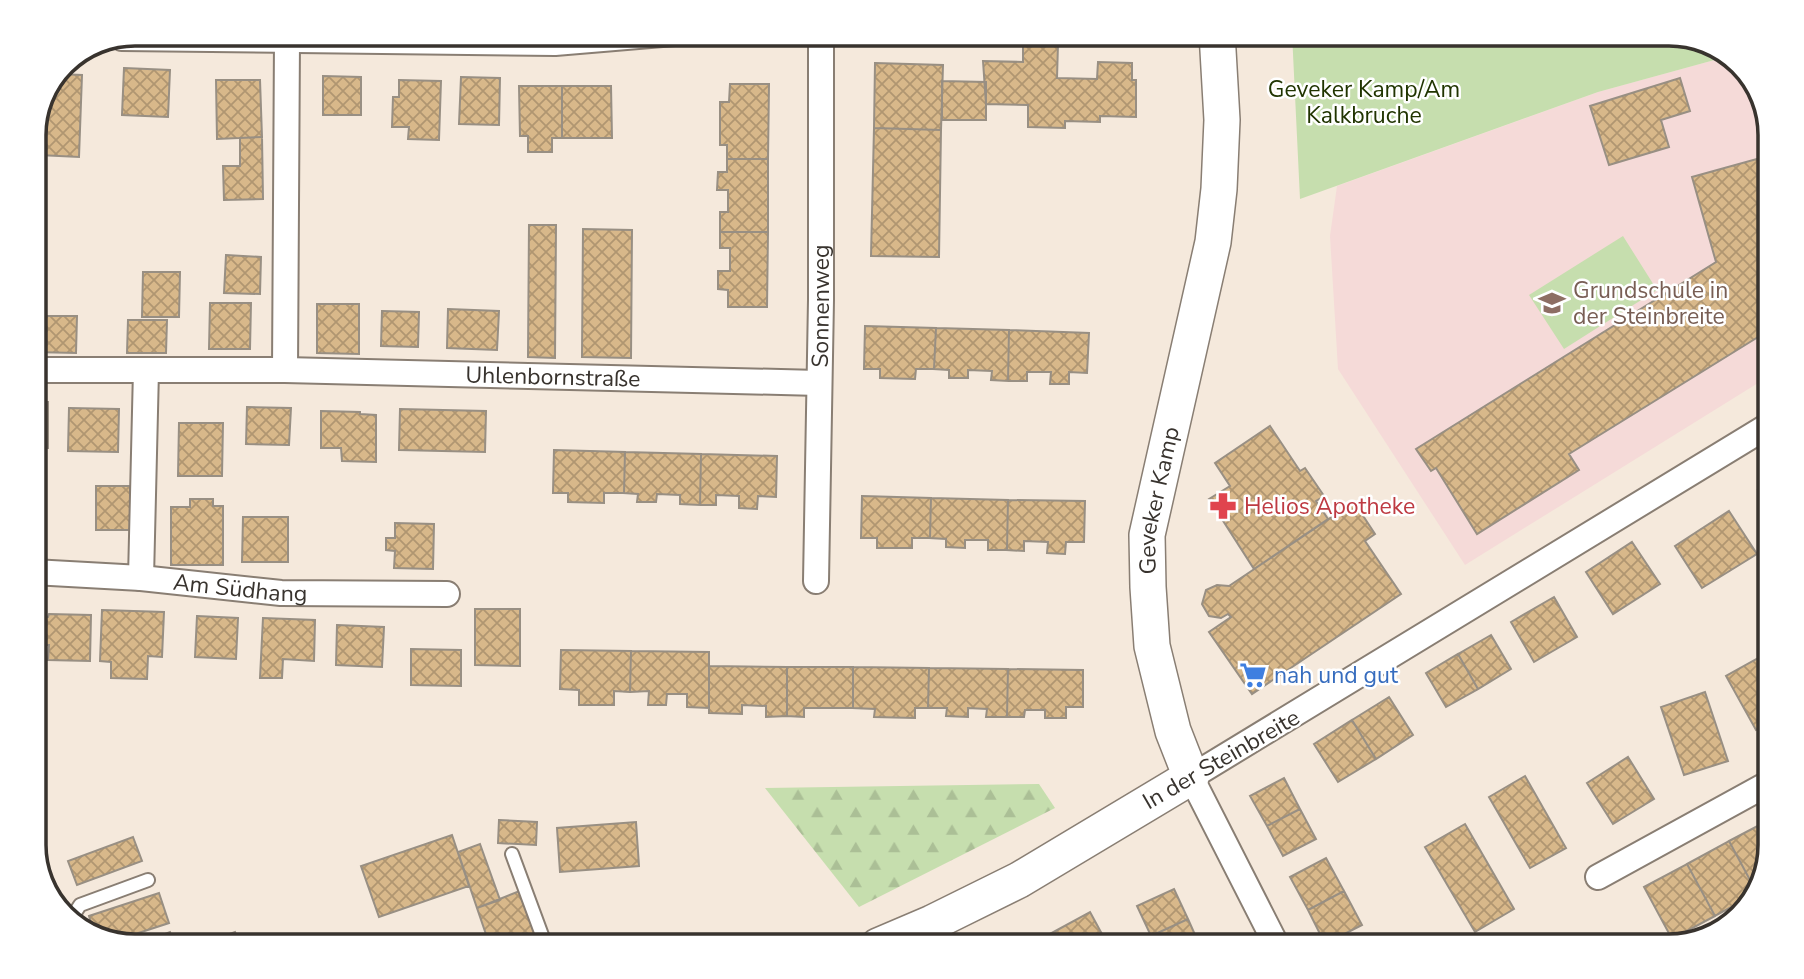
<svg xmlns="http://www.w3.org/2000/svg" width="1804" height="979" font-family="'Nunito Sans',sans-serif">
	<defs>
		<pattern id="forest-firs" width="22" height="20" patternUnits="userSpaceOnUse" patternTransform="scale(1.75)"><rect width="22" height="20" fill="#c6deae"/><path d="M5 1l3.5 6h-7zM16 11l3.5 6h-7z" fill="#abbf96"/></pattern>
		<pattern id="building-cross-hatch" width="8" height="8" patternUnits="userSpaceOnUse" patternTransform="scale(1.75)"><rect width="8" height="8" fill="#d8b88a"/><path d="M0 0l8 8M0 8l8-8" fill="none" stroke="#b09671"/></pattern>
	</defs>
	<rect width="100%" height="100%" fill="#f5e9dc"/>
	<path fill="#f5dad8" d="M1729 56 1754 78 1771 128V375L1465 565 1338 369 1330 236 1337 186 1598 92Z"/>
	<path fill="#c6deae" d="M1292 33H1670L1715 44 1729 56 1598 92 1300 199Z
		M1623 236 1657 290 1564 349 1529 295Z"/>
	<path fill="url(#forest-firs)" d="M1039 784 1055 808 859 907 765 788Z"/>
	<path fill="url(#building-cross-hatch)" stroke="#988f83" stroke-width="2" d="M1023 43 1058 44 1057 78 1097 79 1098 62 1132 63V80H1136V117L1100 116V122L1065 121V128L1028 127V105L986 104 983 61 1023 62Z
		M875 63 943 65 941 130 874 128Z
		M124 68 170 70 168 117 122 115Z
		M58 74 82 75 79 157 39 155 40 140H33V128Z
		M323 76 361 77V115H323Z
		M461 77 500 78 499 125 459 124Z
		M1680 78 1690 111 1661 120 1669 147 1609 165 1590 106Z
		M216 80H260L262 137 217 139Z
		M399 80 441 81 439 140 408 139 409 127H392L393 97H399Z
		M942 81 986 82V120H942Z
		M730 84H769L768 159H727V145H720V102H729Z
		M519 86H562V138H552V152H528V136H520Z
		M562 86H611L612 138H562Z
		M874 128 941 130 939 257 871 256Z
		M262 137 263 199 224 200 223 166H240V138Z
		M1771 155V329L1569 454 1579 470 1477 534 1436 468 1431 471 1416 449 1716 262 1692 177Z
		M727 159H768V232H720V212H728V190H717L718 172H727Z
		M529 225H556L555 358 528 357Z
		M583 229 632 230 631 358 582 357Z
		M720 232H768L767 307H728V290L718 289V271H730V248H720Z
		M226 255 261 257 260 294 224 293Z
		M143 272H180L179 317H142Z
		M210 303H251L250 349H209Z
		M317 304H359V354L317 353Z
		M448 309 499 311 497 350 447 348Z
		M382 311 419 312 418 347 381 346Z
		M33 316H77L76 353 33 352Z
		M128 320H167L166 353H127Z
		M865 326 936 328 934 369H916L915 379 880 378V369H864Z
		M936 328 1009 330 1008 381 991 380 992 371 968 370V378H949V370L934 369Z
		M1009 330 1089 333 1087 373 1069 372V384H1050L1051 372H1027V381H1008Z
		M33 402H48V448H33Z
		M247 407 291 408 289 445 246 444Z
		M69 408 119 409 118 452 68 451Z
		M400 409 486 411 485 452 399 450Z
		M321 411 360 412V414L376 415V462L342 461 341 448H321Z
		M179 423H223L222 476H178Z
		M1270 426 1300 471 1305 468 1324 496 1316 501 1328 519 1254 569 1209 499 1230 486 1215 463Z
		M554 450 625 452 624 493H604V503L568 502V493H553Z
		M625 452 701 454 700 505 680 504V495L657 494 656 502H637L638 494 624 493Z
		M701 454 777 456 776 497 758 496 757 509 739 508V496L716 495V505H700Z
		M1771 483V512L1758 490Z
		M96 486H130V530H96Z
		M862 496 931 498 930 538H912V548H877V538H861Z
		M931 498 1008 500 1007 550H988V540H965V548L946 547V539L930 538Z
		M190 499H213V506H223V565H171V507H190Z
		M1008 500 1085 501 1084 542H1066L1065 554 1047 553 1048 542 1024 541V551L1007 550Z
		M1354 502 1375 534 1365 541 1401 594 1252 694 1209 632 1231 617 1228 614 1221 618 1209 616 1202 604 1206 590 1217 585 1229 586Z
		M1729 511 1757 554 1702 588 1675 546Z
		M243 517H288V562H242Z
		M395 523 434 524 433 569 394 568 395 551 386 550V538H395Z
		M1632 542 1660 584 1613 614 1586 572Z
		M1554 597 1577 637 1534 662 1511 622Z
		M475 609H520V666L475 665Z
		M102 610 164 612 162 657 148 656 147 679 111 678V662L100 661Z
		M49 614 91 615 90 661 48 660 49 645H33V617H48Z
		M197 616 238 618 236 659 195 657Z
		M263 618 315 620 314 661 283 659 282 678H260Z
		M337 625 384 627 382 667 336 665Z
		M1491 635 1511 669 1478 689 1458 654Z
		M411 649 461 650V686L411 685Z
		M561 650 631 651 630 692 614 691V705H579V690L560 689Z
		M631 651 709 652V708L687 707V694H667L666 705H648L649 691 630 692Z
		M1771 651V722L1756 730 1726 676Z
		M1458 654 1478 689 1446 707 1426 673Z
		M709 666 787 667V716L766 717V706L742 705V714L709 713Z
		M787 667H853V708H804V717L787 716Z
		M853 667 929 668 928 708H915V718L874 717 875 709 853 708Z
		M929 668 1008 669 1007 717H986L987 709 968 708V717L946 716 947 708H928Z
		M1008 669 1083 670V707H1066V718H1045V710H1025L1024 717H1007Z
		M1705 692 1728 761 1684 775 1661 707Z
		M1389 697 1413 735 1376 759 1352 720Z
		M1352 720 1376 759 1338 782 1314 744Z
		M1628 757 1654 799 1613 824 1587 783Z
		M1525 776 1566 848 1530 868 1489 797Z
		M1284 778 1300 809 1267 826 1250 796Z
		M1300 809 1316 839 1283 856 1267 826Z
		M1771 819V845L1760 890 1757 893 1729 841Z
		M499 820 537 822 536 845 498 843Z
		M636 822 639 866 560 872 557 828Z
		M1465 824 1514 909 1475 932 1425 847Z
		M452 835 469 886 379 917 361 866Z
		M133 837 142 861 77 885 68 861Z
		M1729 841 1757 893 1715 916 1687 864Z
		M480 844 500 900 477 908 458 852Z
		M1326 858 1344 891 1308 910 1290 877Z
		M1687 864 1715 916 1672 939 1644 887Z
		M1174 889 1188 919 1151 936 1137 906Z
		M522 890 541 946H490L477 908Z
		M1344 891 1362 925 1325 944 1308 910Z
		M159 893 169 923 114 941 95 937 89 916Z
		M1090 912 1103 936 1086 946H1054L1048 935Z
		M1188 919 1200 946H1156L1151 936Z
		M170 932 175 946H134Z
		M235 932 241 946H197Z
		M1411 934 1417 946H1390L1389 945Z
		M345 938 346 946H271V944Z"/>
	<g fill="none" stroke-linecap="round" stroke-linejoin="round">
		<defs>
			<path id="lane" d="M512 854 546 946
				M71 919 80 905 148 880"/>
			<g id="street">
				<path d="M122 38 555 43 674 33"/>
				<path id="s1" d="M33 370H285L819 383"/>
				<path d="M285 370 287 40"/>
				<path id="s2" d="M33 572 141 578 281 593 447 594"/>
				<path d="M141 578 146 370"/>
				<path id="s3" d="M816 581 821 300V33"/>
				<path d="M1598 877 1771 782"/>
				<path d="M1277 946 1191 777 1771 424"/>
			</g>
			<g id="secondary">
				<path id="s4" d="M878 946 932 923 1019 880 1191 777 1173 731 1152 646 1148 587 1147 535 1213 242 1219 189 1222 120 1217 33"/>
			</g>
		</defs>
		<use href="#lane" stroke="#897e73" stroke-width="16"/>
		<use href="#street" stroke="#897e73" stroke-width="28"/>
		<use href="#secondary" stroke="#897e73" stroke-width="38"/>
		<use href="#lane" stroke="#fff" stroke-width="12"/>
		<use href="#street" stroke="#fff" stroke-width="24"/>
		<use href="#secondary" stroke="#fff" stroke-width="35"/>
	</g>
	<defs>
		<symbol id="school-bare" viewBox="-9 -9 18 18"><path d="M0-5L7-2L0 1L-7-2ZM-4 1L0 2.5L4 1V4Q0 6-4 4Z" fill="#8d6e63" stroke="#fff" stroke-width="2.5" paint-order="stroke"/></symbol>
		<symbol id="pharmacy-bare" viewBox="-9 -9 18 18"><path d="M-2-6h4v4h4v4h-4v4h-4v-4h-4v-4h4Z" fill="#e0444e" stroke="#fff" stroke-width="2.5" paint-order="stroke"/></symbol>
		<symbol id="supermarket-bare" viewBox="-9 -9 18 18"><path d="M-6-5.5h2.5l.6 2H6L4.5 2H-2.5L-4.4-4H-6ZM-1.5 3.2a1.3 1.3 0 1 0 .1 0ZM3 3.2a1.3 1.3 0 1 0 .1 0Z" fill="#3f7fe0" stroke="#fff" stroke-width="2.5" paint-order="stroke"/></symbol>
	</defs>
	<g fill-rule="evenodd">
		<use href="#school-bare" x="1533" y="284" width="38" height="38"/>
		<use href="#pharmacy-bare" x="1204" y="487" width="38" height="38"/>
		<use href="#supermarket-bare" x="1234" y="656" width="38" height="38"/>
	</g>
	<g text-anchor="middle" stroke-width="5" stroke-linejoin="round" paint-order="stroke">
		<g font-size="23" fill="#203400" stroke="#fff">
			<text x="1364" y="97">Geveker Kamp/Am<tspan x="1364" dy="26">Kalkbruche</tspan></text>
		</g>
		<g font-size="23" fill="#785e54" stroke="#fff" text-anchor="start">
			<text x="1573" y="298">Grundschule in<tspan x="1573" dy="26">der Steinbreite</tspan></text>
		</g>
		<g font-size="23" fill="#38332e" stroke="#fff">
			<text dy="8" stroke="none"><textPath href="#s3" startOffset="275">Sonnenweg</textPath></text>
			<text dy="8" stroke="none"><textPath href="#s1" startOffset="520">Uhlenbornstraße</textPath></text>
			<text dy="8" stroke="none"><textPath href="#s4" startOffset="640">Geveker Kamp</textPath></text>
			<text dy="8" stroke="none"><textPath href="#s2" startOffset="208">Am Südhang</textPath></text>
			<text transform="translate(1221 759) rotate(-30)" y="8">In der Steinbreite</text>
		</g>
		<g font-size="23" fill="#be3a42" stroke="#fff" text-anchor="start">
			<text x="1244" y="514">Helios Apotheke</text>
		</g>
		<g font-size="23" fill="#366cbe" stroke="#fff" text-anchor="start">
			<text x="1274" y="683">nah und gut</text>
		</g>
	</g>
	<path d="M0 0H1804V979H0ZM135 46H1669A89 89 0 0 1 1758 135V845A89 89 0 0 1 1669 934H135A89 89 0 0 1 46 845V135A89 89 0 0 1 135 46Z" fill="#fff" fill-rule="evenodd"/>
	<path fill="none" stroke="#38332e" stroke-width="3.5" d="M135 46H1669A89 89 0 0 1 1758 135V845A89 89 0 0 1 1669 934H135A89 89 0 0 1 46 845V135A89 89 0 0 1 135 46Z"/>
</svg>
